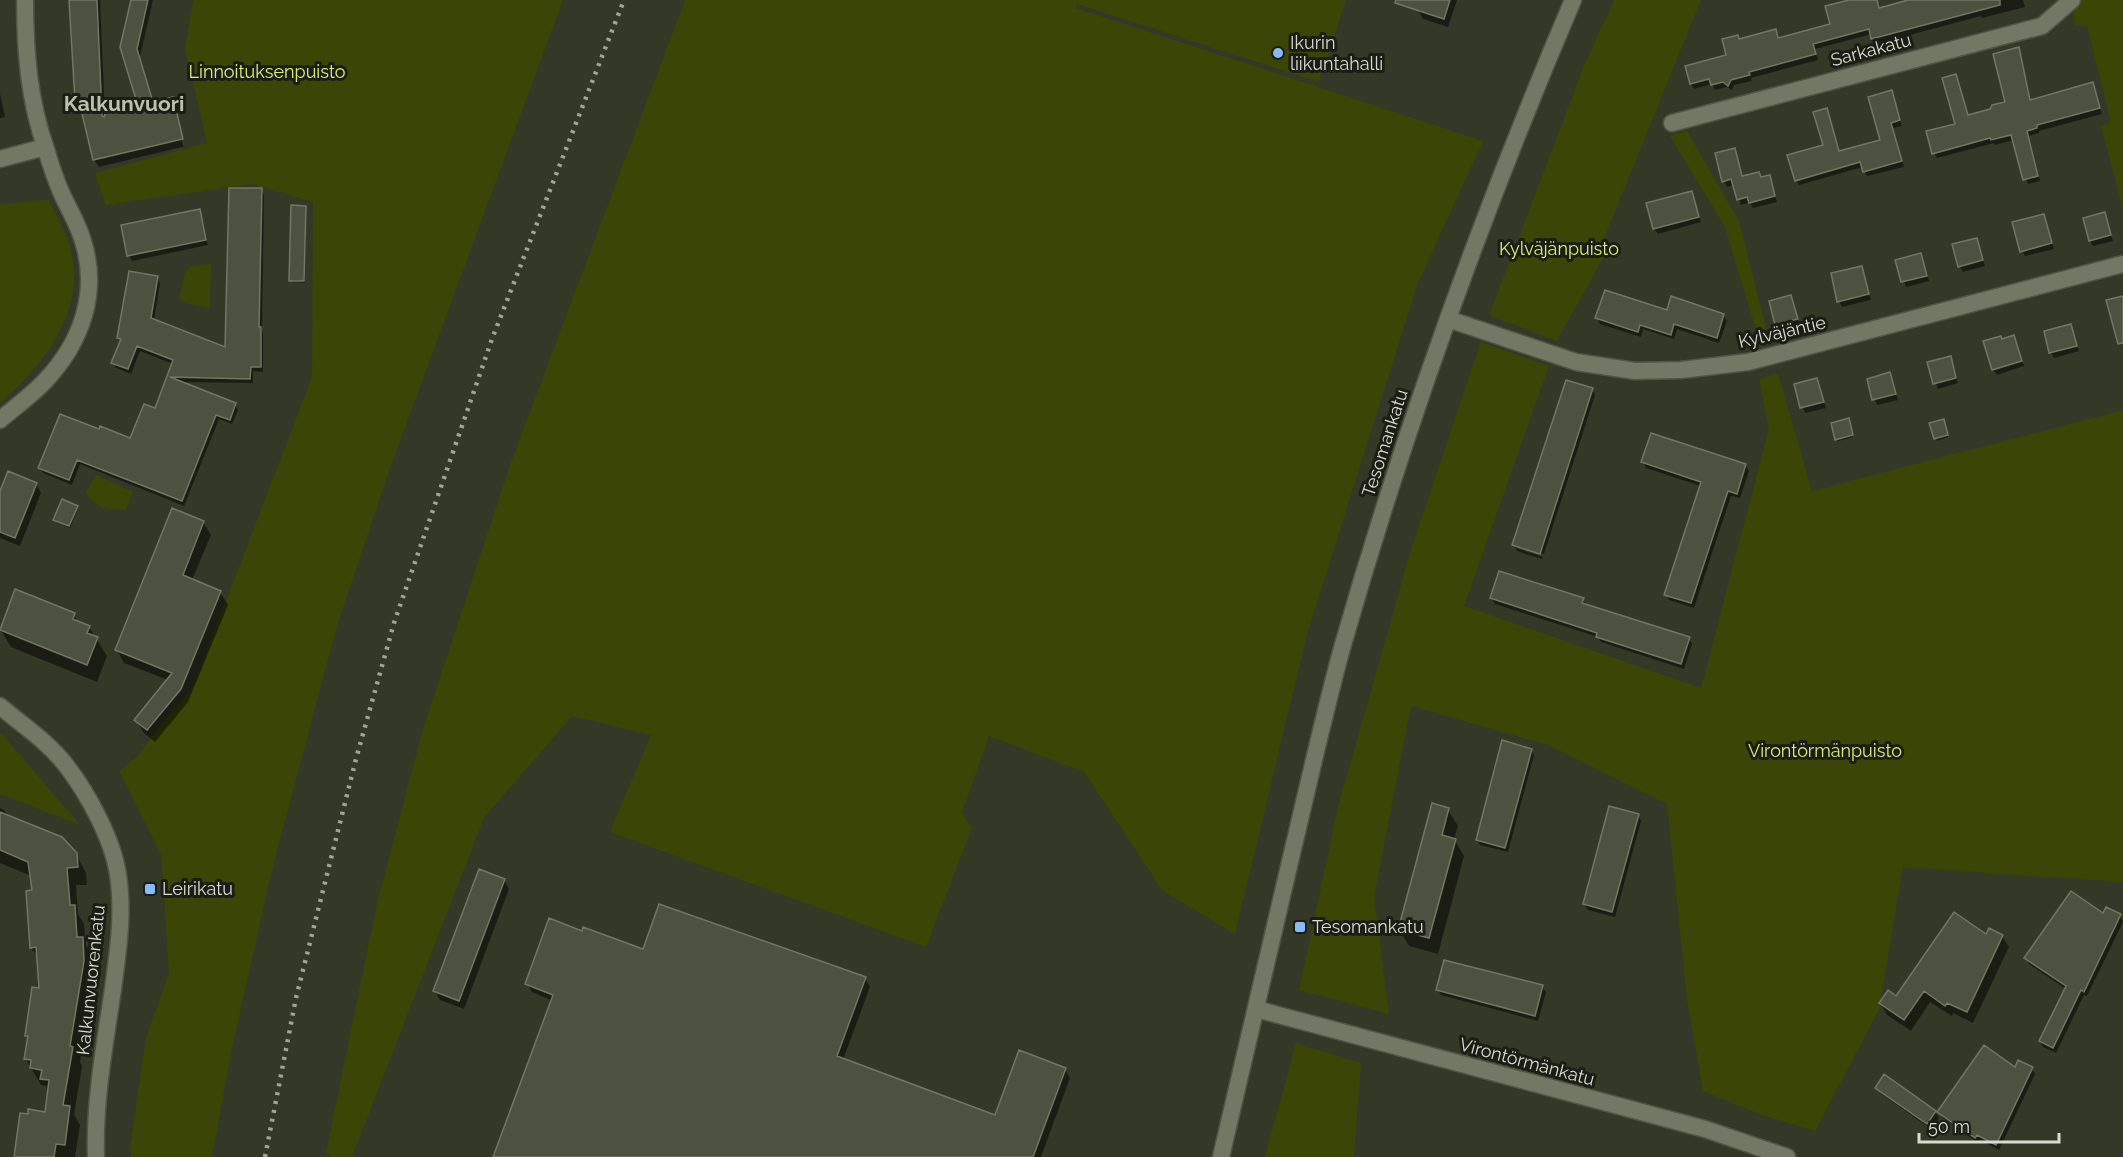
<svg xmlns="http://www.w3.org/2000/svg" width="2123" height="1157" font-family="Raleway,sans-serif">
	<rect width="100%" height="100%" fill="#343826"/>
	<path fill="#3b4506" d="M193 0H563L389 471 337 626 273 866 232 1048 212 1157H131L130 1148 146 1037 169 973 161 854 119 771 139 755 155 732 193 687 312 377 313 202 252 184 106 205 95 173 207 143 185 49Z
		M685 0H1346L1319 82 1077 4 1076 8 1483 141 1418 283 1308 631 1235 934 1163 891 1084 772 989 736 962 813 972 828 926 947 610 832 651 735 572 716 484 818 352 1157H332L326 1153 377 903 423 729 510 465Z
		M1614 0H1701L1603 241 1611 244 1557 341 1489 315 1584 66Z
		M2072 0H2123V208L2101 126 2111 122 2087 25 2075 26Z
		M1687 131 1739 221 1769 340 1762 350 1725 227 1670 136Z
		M48 200C57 215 67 234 71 251 86 312 44 365 0 403V204Z
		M211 264 210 308 189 304 179 299 185 272 191 266Z
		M1481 342 1549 366 1464 606 1701 688 1769 429 1759 379 1778 374 1812 491 2123 410V882L1903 867 1879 1010 1815 1131 1759 1114 1703 1091 1687 1000 1667 804 1548 745 1411 706 1374 897 1389 1014 1299 990 1338 807 1411 549Z
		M96 475 133 492 126 510C105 509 100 510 86 493Z
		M0 733 3 735 80 825 0 794Z
		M1296 1043 1361 1063 1354 1157H1265Z"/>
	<path fill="#0007" fill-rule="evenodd" d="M71 0H100L105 115 140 107 132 0H153L140 57 154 103 173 99 176 105H174L183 146H186L99 167 94 160 82 108 76 100Z
		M1422 0H1457L1448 27 1423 19 1418 10Z
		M1855 0H1877L1880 9 1914 0H2023L2025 7 1982 18 1981 16 1876 44 1872 34 1815 49 1818 60 1751 78 1752 81 1734 85 1732 90 1727 87 1715 90 1712 84 1694 89 1691 84 1728 57 1739 41 1775 31 1779 40 1832 25Z
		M2018 49 2021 54 2031 101 2092 84 2102 114 2039 131V133L2029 136 2040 181 2028 184 2014 140 1995 145 1994 143 1937 158 1934 153 1957 125 1956 76 1969 116 1992 110 2007 103Z
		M1891 92 1902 126 1893 128 1904 167 1867 176 1863 167 1799 185 1796 180 1825 146 1827 110 1840 152 1881 141Z
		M0 94 5 117 0 118Z
		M1734 150 1743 177 1761 179 1769 177 1777 202 1753 208 1750 202 1741 205 1734 185 1727 187 1724 181Z
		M261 190 264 195 262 331 263 334V372L253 371V383L180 382 235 405 238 410 232 424 219 419 184 506 80 464 72 485 43 473 40 468 131 440 155 410 173 364 140 351 131 374 116 368 113 363 121 342 119 338 157 278 160 283 154 321 227 349Z
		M1691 193 1701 222 1658 234 1654 229Z
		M306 207 305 283 292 282 291 280Z
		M199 211 202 217 208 245 132 261 129 255Z
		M2104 213 2113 241 2093 246 2090 240Z
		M2044 216 2054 249 2025 256 2022 251Z
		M1976 239 1985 266 1963 272 1960 267Z
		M1921 254 1929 281 1906 287 1897 261Z
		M1861 267 1871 300 1842 307 1839 301Z
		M1790 297 1800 325 1780 330 1776 325Z
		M1668 312 1723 315 1727 321 1719 343 1677 329 1674 339 1643 329 1641 337 1600 324 1597 318Z
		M2070 326 2079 351 2054 358 2051 352Z
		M2013 337 2024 366 1997 375 1993 369 2002 340Z
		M1950 358 1958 383 1938 389 1929 363Z
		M1889 374 1898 400 1877 405 1868 380Z
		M1816 379 1826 408 1805 413 1796 385Z
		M1592 389 1595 395 1544 554 1516 545V548L1543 557 1542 559 1517 551 1514 545Z
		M1849 422 1853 437 1838 441 1836 439Z
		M1944 423 1948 437 1937 441 1931 424Z
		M1643 462 1745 465 1749 471 1740 498 1731 496 1694 608 1669 600 1666 594 1701 486 1646 468Z
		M36 484 41 493 20 546 0 538V495Z
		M77 507 78 509 70 528 56 522 55 520Z
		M203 522 211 535 192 580 220 592 228 605 188 702 155 742 144 733 136 720 168 680 124 663 117 650Z
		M1491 598 1583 599 1586 605 1689 638 1692 644 1684 669 1601 642 1598 637 1495 604Z
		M74 614 79 624 89 627 107 656 97 682 11 647 0 629Z
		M1531 750 1534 755 1508 852 1480 845 1477 839Z
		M0 808 4 810 9 818 76 854 86 873 87 885H76L78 914 84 924 86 945 92 956 94 980 80 1062 82 1066 74 1115 80 1125 75 1157H16L46 1113 49 1091 46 1086 41 1085 25 1058 29 1039 27 1035 41 990 39 960 31 947 33 891 31 876 0 863ZM35 1067 49 1070V1073L35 1070Z
		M1448 810 1458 826 1454 839 1464 856 1438 954 1409 946 1399 929Z
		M1638 815 1641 821 1615 917 1588 910 1584 904Z
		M504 880 509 889 464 1009 440 1000 435 991Z
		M2120 915 2123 922 2087 996 2084 995 2056 1053 2043 1047 2040 1041 2066 989 2029 964 2026 958 2103 916Z
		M583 933 644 950 865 978 870 987 843 1060 996 1117 1065 1069 1070 1078 1041 1157H495L553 1001 532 992 527 984Z
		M1987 936H2002L2009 947 1973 1023 1953 1013 1952 1016 1930 1002 1911 1031 1887 1015 1880 1003 1896 998Z
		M1542 987 1546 992 1538 1021 1441 995 1438 990Z
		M2016 1069H2032L2035 1074 1999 1150 1980 1140 1978 1143 1942 1117 1939 1112Z
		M1884 1077 1935 1112 1939 1118 1931 1129 1880 1093 1877 1088Z"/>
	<path fill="#4d513f" stroke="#727663" stroke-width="1.5" d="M69 0H97L102 116 104 117 105 114 138 106 120 47 131 0H148L137 49 153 102 173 97 183 139 93 160 79 101H75Z
		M1396 0H1450L1444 19 1395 3Z
		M1849 0H1877L1879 8 1908 0H2000V5L1871 39 1869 29 1813 44 1816 54 1749 72 1750 75 1731 80 1728 86 1723 82 1711 85 1709 79 1690 84 1685 66 1726 55 1722 39 1738 35 1739 39 1776 29 1778 38 1830 24 1825 6Z
		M2019 47 2030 100 2093 82 2100 108 2037 125V128L2027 131 2038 176 2023 180 2011 135 1991 140 1990 138 1932 154 1926 131 1955 124 1942 78 1956 74 1968 115 1990 109 1992 105 2005 102 1993 54Z
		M1892 90 1900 120 1891 123 1902 161 1863 172 1860 162 1795 181 1787 155 1823 145 1813 112 1827 108 1839 151 1880 140 1868 97Z
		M1735 148 1742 176 1759 172 1761 177 1770 175 1775 196 1749 203 1747 197 1737 200 1731 179 1722 182 1715 153Z
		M229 188H262L259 327H261V367H251L250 379 170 377 236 403 230 420 216 415 182 501 77 460 69 480 38 468 60 414 99 429 100 426 130 438 144 404 155 408 173 360 137 346 128 369 111 363 121 339 117 338 129 271 158 276 151 318 225 347Z
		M1692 191 1699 217 1653 229 1646 203Z
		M291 205 306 206 304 281H289Z
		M200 209 206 240 127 256 121 225Z
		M2105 212 2111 235 2089 241 2083 218Z
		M2044 214 2052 243 2020 252 2012 222Z
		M1977 238 1983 260 1958 267 1952 244Z
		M1921 253 1927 276 1901 282 1895 260Z
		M1862 266 1869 294 1837 302 1831 273Z
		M1605 290 1667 310 1671 296 1724 314 1717 338 1674 324 1671 335 1640 325 1638 332 1595 318Z
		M1791 295 1798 319 1775 325 1769 301Z
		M2123 296V343L2118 344 2106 300Z
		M2071 324 2077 346 2049 353 2044 331Z
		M2014 335 2022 361 1992 370 1983 341 2001 336 2002 339Z
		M1951 356 1956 378 1933 384 1927 362Z
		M1890 372 1896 394 1872 400 1867 379Z
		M1817 378 1824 402 1800 408 1794 384Z
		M1566 380 1593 388 1540 554 1512 545Z
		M1849 418 1853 435 1835 440 1831 423Z
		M1944 419 1948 435 1934 439 1929 423Z
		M1651 433 1746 464 1737 494 1728 491 1691 603 1664 595 1701 482 1641 462Z
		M8 471 37 483 15 538 0 532V491Z
		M62 499 78 506 69 526 53 520Z
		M172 508 204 521 183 575 221 591 181 689 147 730 134 720 172 673 115 650Z
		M1499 571 1584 598 1582 603 1690 637 1681 664 1596 637 1597 633 1490 598Z
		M15 589 75 613 73 619 90 626 87 633 98 637 87 665 0 630Z
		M1502 740 1532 749 1505 848 1476 840Z
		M1432 803 1449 808 1442 835 1456 839 1429 938 1398 930Z
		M1609 806 1639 814 1612 912 1583 904Z
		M0 812 62 837 77 853 78 867 67 868 70 905H75L77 937H83L84 961 70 1046 73 1047 63 1105 70 1106 65 1145 56 1144 54 1157H14L20 1113 28 1114V1109L45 1112 49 1080 40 1079 42 1070 30 1068 31 1060 24 1059 28 1036H25L32 987 39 988 36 947 30 948 26 891 32 890 28 862 0 850Z
		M479 869 505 879 459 1001 433 991Z
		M2071 891 2103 913 2106 907 2121 914 2084 992 2081 990 2053 1048 2039 1041 2066 986 2024 958Z
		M659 904 866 977 837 1056 995 1115 1019 1050 1066 1068 1033 1157H493L553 995 525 984 549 918 582 931 583 927 643 949Z
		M1954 912 1986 934 1989 928 2003 935 1967 1012 1947 1003 1945 1006 1924 991 1904 1020 1879 1003 1888 990 1896 996Z
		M1444 960 1543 985 1535 1016 1436 990Z
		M1984 1045 2015 1067 2018 1060 2033 1067 1996 1145 1977 1135 1975 1138 1937 1112Z
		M1884 1074 1936 1111 1927 1124 1875 1088Z"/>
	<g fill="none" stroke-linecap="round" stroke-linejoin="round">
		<defs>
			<path id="minor" d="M1672 123 2042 26 2072 0
				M0 159 45 147
				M1448 319 1576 362 1635 371 1681 370 1748 362 2123 264"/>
			<path id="tertiary" d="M0 420C15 407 32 395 45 381 82 342 100 291 82 238 77 222 68 208 61 192 55 178 50 163 46 149 29 101 25 51 25 0
				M0 706C22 725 47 741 65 764 87 792 113 839 118 875 124 913 118 951 113 989 105 1044 94 1101 96 1157
				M1256 1009 1705 1129 1787 1157"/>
			<path id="secondary" d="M1221 1157C1245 1054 1269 951 1293 849 1309 782 1324 714 1342 648 1405 427 1483 211 1573 0"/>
		</defs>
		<use href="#minor" stroke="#505444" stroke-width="19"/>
		<use href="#tertiary" stroke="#505444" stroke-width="19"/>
		<use href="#secondary" stroke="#505444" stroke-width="19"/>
		<use href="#minor" stroke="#737864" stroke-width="16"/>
		<use href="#tertiary" stroke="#737864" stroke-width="16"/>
		<use href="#secondary" stroke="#737864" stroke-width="16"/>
		<path stroke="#a1a597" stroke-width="4.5" stroke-dasharray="3 6" stroke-linecap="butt" d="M265 1157 296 998 356 759 394 623 492 339 624 0"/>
	</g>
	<g fill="#87bbfb" stroke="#1c1e16" stroke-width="2">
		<circle cx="1278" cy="53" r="6"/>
		<rect x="144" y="883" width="12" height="12" rx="3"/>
		<rect x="1294" y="921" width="12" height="12" rx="3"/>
	</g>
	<g text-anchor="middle" stroke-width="6" stroke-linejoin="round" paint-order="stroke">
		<g font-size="18" fill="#d8dbd0" stroke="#1c1e16" text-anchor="start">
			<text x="1290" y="49">Ikurin<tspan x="1290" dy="21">liikuntahalli</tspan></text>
			<text x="162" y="895">Leirikatu</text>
			<text x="1312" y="933">Tesomankatu</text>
		</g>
		<g font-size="18" fill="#d8dbd0" stroke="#1c1e16">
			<text transform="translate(1871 50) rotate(-15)" y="6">Sarkakatu</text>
			<text transform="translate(1782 332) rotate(-13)" y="6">Kylväjäntie</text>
			<text transform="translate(1385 443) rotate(-72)" y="6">Tesomankatu</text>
			<text transform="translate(91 980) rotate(-84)" y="6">Kalkunvuorenkatu</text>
			<text transform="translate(1527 1062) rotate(15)" y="6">Virontörmänkatu</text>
		</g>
		<g font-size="18" fill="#d7f073" stroke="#1c1e16">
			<text x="267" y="78">Linnoituksenpuisto</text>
			<text x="1559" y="255">Kylväjänpuisto</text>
			<text x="1825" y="757">Virontörmänpuisto</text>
		</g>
		<g font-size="21" font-weight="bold" fill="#bbc1ac" stroke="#1c1e16">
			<text x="124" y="111">Kalkunvuori</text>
		</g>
	</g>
	<path d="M1919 1133v9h140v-9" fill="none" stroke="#d8dbd0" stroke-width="3"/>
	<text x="1928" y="1133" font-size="18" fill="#d8dbd0" stroke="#1c1e16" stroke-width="4.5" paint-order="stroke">50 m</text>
</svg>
